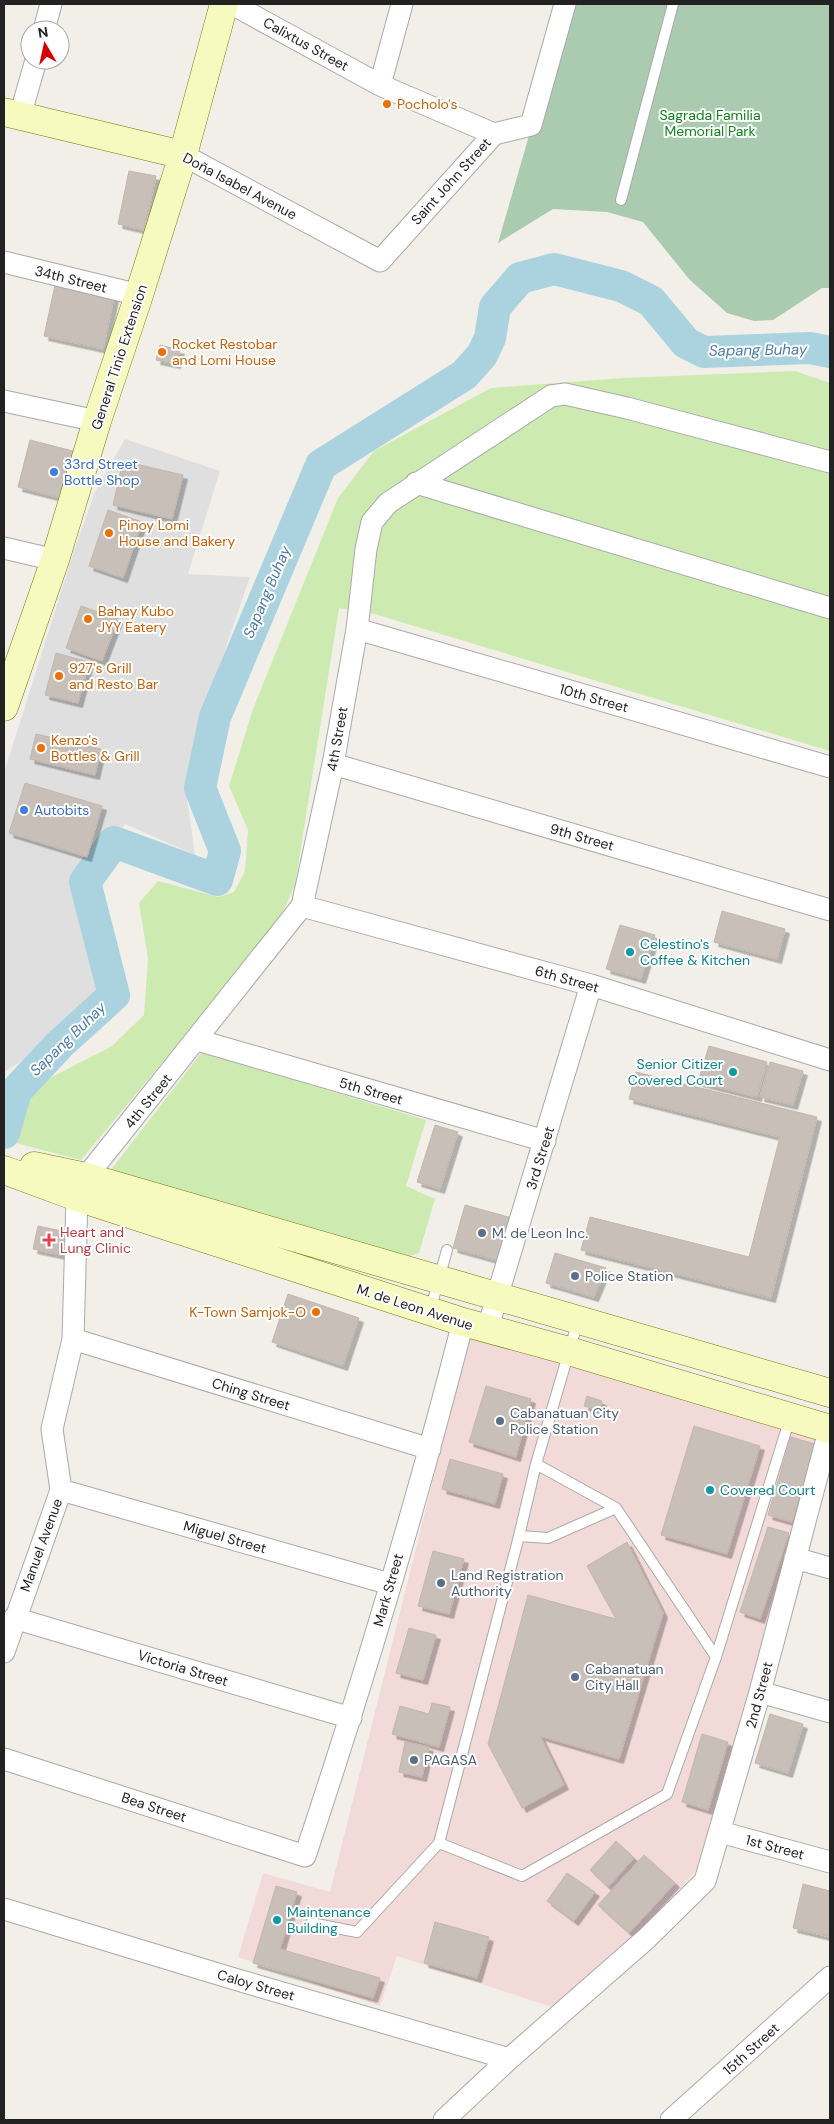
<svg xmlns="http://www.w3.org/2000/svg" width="834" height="2124" font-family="'DM Sans',sans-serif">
	<defs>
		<filter id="shadow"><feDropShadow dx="4.5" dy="4.5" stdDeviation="0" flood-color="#0004"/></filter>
	</defs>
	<rect width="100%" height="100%" fill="#f2efe9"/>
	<path fill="#e0dfdf" d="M125 439 220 471 188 574 250 577 208 699 186 791 195 855 125 824 90 877 117 982 85 1023 4 1072V773L74 551 95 492Z"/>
	<path fill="#f2dad9" d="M469 1336 822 1440 705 1860 636 1939 554 2008 397 1956 380 2006 238 1957 263 1873 330 1892Z"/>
	<path fill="#cdebb0" d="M795 371 830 383V751L371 613 339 608 295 885 278 923 81 1160 4 1140V1136L21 1093 112 1046 144 1015 148 958 139 903 158 881 218 897 234 892 245 871 248 830 229 786 253 709 338 498 374 451 491 388 623 378Z
		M202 1052 426 1120 406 1186 435 1199 419 1253 404 1258 110 1171Z"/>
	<path fill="#aacbaf" d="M567 4H830V288H822L773 320 754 321 727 313 689 279 643 222 607 212 553 209 498 243Z"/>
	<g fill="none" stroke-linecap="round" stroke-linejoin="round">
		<path stroke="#aad3df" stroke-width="32" d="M4 1133 16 1091 59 1045 114 995 85 882 114 842 217 880 225 851 200 788 215 717 321 465 464 375 482 355 490 338 495 307 520 278 554 269 621 286 651 301 686 343 704 352 810 348 830 352"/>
	</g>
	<path fill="#c7bfb8" stroke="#c4b6ab" filter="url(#shadow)" d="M129 171 156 176 144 230 118 224Z
		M55 285 114 297 103 349 44 336Z
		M160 345 180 350 176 364 156 360Z
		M30 440 73 451 61 498 18 487Z
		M123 461 183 475 172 519 113 505Z
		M108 510 142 522 123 578 89 566Z
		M81 606 118 619 102 661 66 648Z
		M56 653 89 662 78 703 45 695Z
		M36 734 101 749 95 775 30 759Z
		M25 783 102 806 87 857 9 833Z
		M722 911 785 929 777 959 714 942Z
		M620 925 655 935 641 979 606 969Z
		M709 1046 767 1062 757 1097 698 1082Z
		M770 1062 803 1071 793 1105 760 1097Z
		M636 1072 817 1117 771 1298 581 1250 590 1217 749 1257 780 1137 629 1099Z
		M435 1125 458 1132 440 1189 417 1182Z
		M465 1205 512 1218 500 1261 453 1248Z
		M38 1226 66 1232 61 1255 33 1249Z
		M555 1253 606 1268 594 1297 546 1283Z
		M288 1294 359 1318 343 1366 272 1342Z
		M486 1386 531 1399 516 1457 469 1442Z
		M587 1396 602 1401 600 1410 584 1406Z
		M694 1426 760 1446 727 1554 661 1535Z
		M791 1437 815 1444 792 1522 768 1515Z
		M450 1459 503 1474 495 1504 442 1489Z
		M768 1527 789 1533 760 1619 740 1612Z
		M627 1542 663 1613 619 1759 540 1736 564 1785 522 1808 488 1744 528 1595 616 1619 587 1566Z
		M433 1551 464 1559 449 1614 418 1606Z
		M409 1628 436 1635 423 1680 396 1673Z
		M432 1703 450 1707 439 1747 392 1734 400 1706 429 1714Z
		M770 1714 803 1724 788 1773 755 1763Z
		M702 1734 728 1742 708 1810 682 1802Z
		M405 1742 429 1747 422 1777 399 1772Z
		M616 1841 634 1858 608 1887 590 1870Z
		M644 1855 675 1883 629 1933 598 1905Z
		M567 1873 595 1892 574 1921 547 1901Z
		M803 1884 830 1891V1937L793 1928Z
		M276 1886 297 1892 280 1949 380 1978 373 1998 253 1963Z
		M435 1922 489 1937 477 1978 424 1963Z"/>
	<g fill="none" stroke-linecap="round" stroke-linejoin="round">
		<defs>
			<path id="lane" d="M621 200 673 4
				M430 1311 447 1250
				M536 1464 616 1508 716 1657
				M519 1536 548 1538 616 1508
				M439 1843 522 1876 667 1794 716 1657 790 1418
				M311 1923 357 1932 439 1843 519 1536 536 1464 578 1321"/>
			<path id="street" d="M232 4 380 85 494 134
				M44 30 51 4
				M380 85 402 4
				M20 116 36 60
				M183 155 380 261 494 134 531 125 565 4
				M4 262 139 295
				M4 401 97 421
				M416 483 830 608
				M4 548 55 560
				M357 629 830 767
				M333 764 830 910
				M302 906 591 985 830 1060
				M197 1040 545 1141
				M487 1330 591 985
				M73 1339 430 1449
				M61 1490 390 1584
				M795 1558 830 1568
				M14 1618 351 1718
				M4 1652 61 1490 52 1429 73 1339 77 1197 86 1177 302 906 333 764 357 629 366 549 372 522 388 503 551 396 565 394 627 408 830 462
				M760 1692 830 1712
				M4 1759 305 1856C364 1680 417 1502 463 1322
				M720 1832 830 1862
				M4 1909 231 1978 509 2059
				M444 2120 509 2059 646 1939 705 1881 760 1692 830 1427
				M671 2120 830 1977"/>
			<path id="secondary" d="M4 112 183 155
				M4 707 55 560 97 421 139 295 183 155 224 4
				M34 1166 86 1177 830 1393
				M4 1170 77 1197 463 1322 569 1351 830 1429"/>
		</defs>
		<use href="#lane" stroke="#a9a9a9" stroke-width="12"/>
		<use href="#street" stroke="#a9a9a9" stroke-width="23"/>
		<use href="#secondary" stroke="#707d05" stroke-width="29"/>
		<use href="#lane" stroke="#fff" stroke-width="10"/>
		<use href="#street" stroke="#fff" stroke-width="21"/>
		<use href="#secondary" stroke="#f7fabf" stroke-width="28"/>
	</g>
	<g fill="#e8710a" stroke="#fff" stroke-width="2">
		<circle cx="387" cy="104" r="5"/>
		<circle cx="162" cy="352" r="5"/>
		<circle cx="109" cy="533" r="5"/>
		<circle cx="88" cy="619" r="5"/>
		<circle cx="59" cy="676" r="5"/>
		<circle cx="41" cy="748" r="5"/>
		<circle cx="316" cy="1312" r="5"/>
	</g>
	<g fill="#3f7fe0" stroke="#fff" stroke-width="2">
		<circle cx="54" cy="472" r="5"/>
		<circle cx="24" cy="810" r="5"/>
	</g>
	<g fill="#0f9aa8" stroke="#fff" stroke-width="2">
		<circle cx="630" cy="952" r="5"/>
		<circle cx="733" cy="1072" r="5"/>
		<circle cx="710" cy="1490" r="5"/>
		<circle cx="277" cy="1920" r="5"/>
	</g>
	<g fill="#5c6f8a" stroke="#fff" stroke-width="2">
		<circle cx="482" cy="1233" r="5"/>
		<circle cx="575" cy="1276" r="5"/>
		<circle cx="500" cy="1421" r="5"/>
		<circle cx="441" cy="1583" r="5"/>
		<circle cx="575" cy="1677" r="5"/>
		<circle cx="414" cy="1760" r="5"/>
	</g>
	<path fill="#e0444e" stroke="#fff" stroke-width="2" d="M46.5 1232.5h5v5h5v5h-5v5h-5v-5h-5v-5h5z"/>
	<g text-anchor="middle" stroke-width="4" stroke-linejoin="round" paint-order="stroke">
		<g font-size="14" fill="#222" stroke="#fff">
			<text transform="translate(306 44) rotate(29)" y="5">Calixtus Street</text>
			<text transform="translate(451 181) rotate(-48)" y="5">Saint John Street</text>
			<text transform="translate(240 186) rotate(28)" y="5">Doña Isabel Avenue</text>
			<text transform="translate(71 279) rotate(14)" y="5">34th Street</text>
			<text transform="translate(119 357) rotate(-72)" y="5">General Tinio Extension</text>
			<text transform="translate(594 698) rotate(16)" y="5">10th Street</text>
			<text transform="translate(337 739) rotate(-80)" y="5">4th Street</text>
			<text transform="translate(582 837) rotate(16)" y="5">9th Street</text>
			<text transform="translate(567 979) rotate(16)" y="5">6th Street</text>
			<text transform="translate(371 1091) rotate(16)" y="5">5th Street</text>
			<text transform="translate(148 1101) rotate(-51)" y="5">4th Street</text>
			<text transform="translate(540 1158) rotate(-73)" y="5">3rd Street</text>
			<text transform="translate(415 1307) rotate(18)" y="5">M. de Leon Avenue</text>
			<text transform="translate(251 1394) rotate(17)" y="5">Ching Street</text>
			<text transform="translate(225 1537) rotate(16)" y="5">Miguel Street</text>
			<text transform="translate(41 1545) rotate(-70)" y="5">Manuel Avenue</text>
			<text transform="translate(388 1590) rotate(-74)" y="5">Mark Street</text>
			<text transform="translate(183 1668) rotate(17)" y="5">Victoria Street</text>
			<text transform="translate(759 1695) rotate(-75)" y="5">2nd Street</text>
			<text transform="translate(154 1807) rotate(18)" y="5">Bea Street</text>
			<text transform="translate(775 1847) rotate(15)" y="5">1st Street</text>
			<text transform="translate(256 1985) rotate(16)" y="5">Caloy Street</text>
			<text transform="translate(751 2049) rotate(-42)" y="5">15th Street</text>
		</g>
		<g font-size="14" fill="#c56008" stroke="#fff" text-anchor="start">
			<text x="397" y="109">Pocholo's</text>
			<text x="172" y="349">Rocket Restobar<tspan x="172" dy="16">and Lomi House</tspan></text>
			<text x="119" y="530">Pinoy Lomi<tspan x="119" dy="16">House and Bakery</tspan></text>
			<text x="98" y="616">Bahay Kubo<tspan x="98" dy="16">JYY Eatery</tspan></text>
			<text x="69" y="673">927's Grill<tspan x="69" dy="16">and Resto Bar</tspan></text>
			<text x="51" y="745">Kenzo's<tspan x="51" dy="16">Bottles &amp; Grill</tspan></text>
			<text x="306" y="1317" text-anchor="end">K-Town Samjok-O</text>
		</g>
		<g font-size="14" fill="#0c8416" stroke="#fff">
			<text x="710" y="120">Sagrada Familia<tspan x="710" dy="16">Memorial Park</tspan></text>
		</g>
		<g font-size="14" fill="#366cbe" stroke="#fff" text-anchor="start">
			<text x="64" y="469">33rd Street<tspan x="64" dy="16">Bottle Shop</tspan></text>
			<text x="34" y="815">Autobits</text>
		</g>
		<g font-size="14" fill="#0d838f" stroke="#fff" text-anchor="start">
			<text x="640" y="949">Celestino's<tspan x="640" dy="16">Coffee &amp; Kitchen</tspan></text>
			<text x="723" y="1069" text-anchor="end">Senior Citizer<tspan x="723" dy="16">Covered Court</tspan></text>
			<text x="720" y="1495">Covered Court</text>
			<text x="287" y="1917">Maintenance<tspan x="287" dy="16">Building</tspan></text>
		</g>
		<g font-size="14" fill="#be3a42" stroke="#fff" text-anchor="start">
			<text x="60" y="1237">Heart and<tspan x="60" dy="16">Lung Clinic</tspan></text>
		</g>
		<g font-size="14" fill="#4e5e75" stroke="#fff" text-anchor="start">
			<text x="492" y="1238">M. de Leon Inc.</text>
			<text x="585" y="1281">Police Station</text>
			<text x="510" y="1418">Cabanatuan City<tspan x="510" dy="16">Police Station</tspan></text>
			<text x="451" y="1580">Land Registration<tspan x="451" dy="16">Authority</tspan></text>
			<text x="585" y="1674">Cabanatuan<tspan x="585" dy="16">City Hall</tspan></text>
			<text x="424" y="1765">PAGASA</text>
		</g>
		<g font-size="15" font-style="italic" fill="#4a7aab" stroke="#fff">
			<text transform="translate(758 350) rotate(-1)" y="5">Sapang Buhay</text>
			<text transform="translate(267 592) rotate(-67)" y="5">Sapang Buhay</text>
			<text transform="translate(68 1039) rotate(-44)" y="5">Sapang Buhay</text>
		</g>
	</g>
	<rect width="834" height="2124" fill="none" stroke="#222222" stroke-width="10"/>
	<g transform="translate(45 45) rotate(351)"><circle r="24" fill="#ffffff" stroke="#a7a7a7"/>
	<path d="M0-4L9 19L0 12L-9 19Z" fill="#d40000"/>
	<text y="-8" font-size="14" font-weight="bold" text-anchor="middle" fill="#222222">N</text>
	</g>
</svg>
